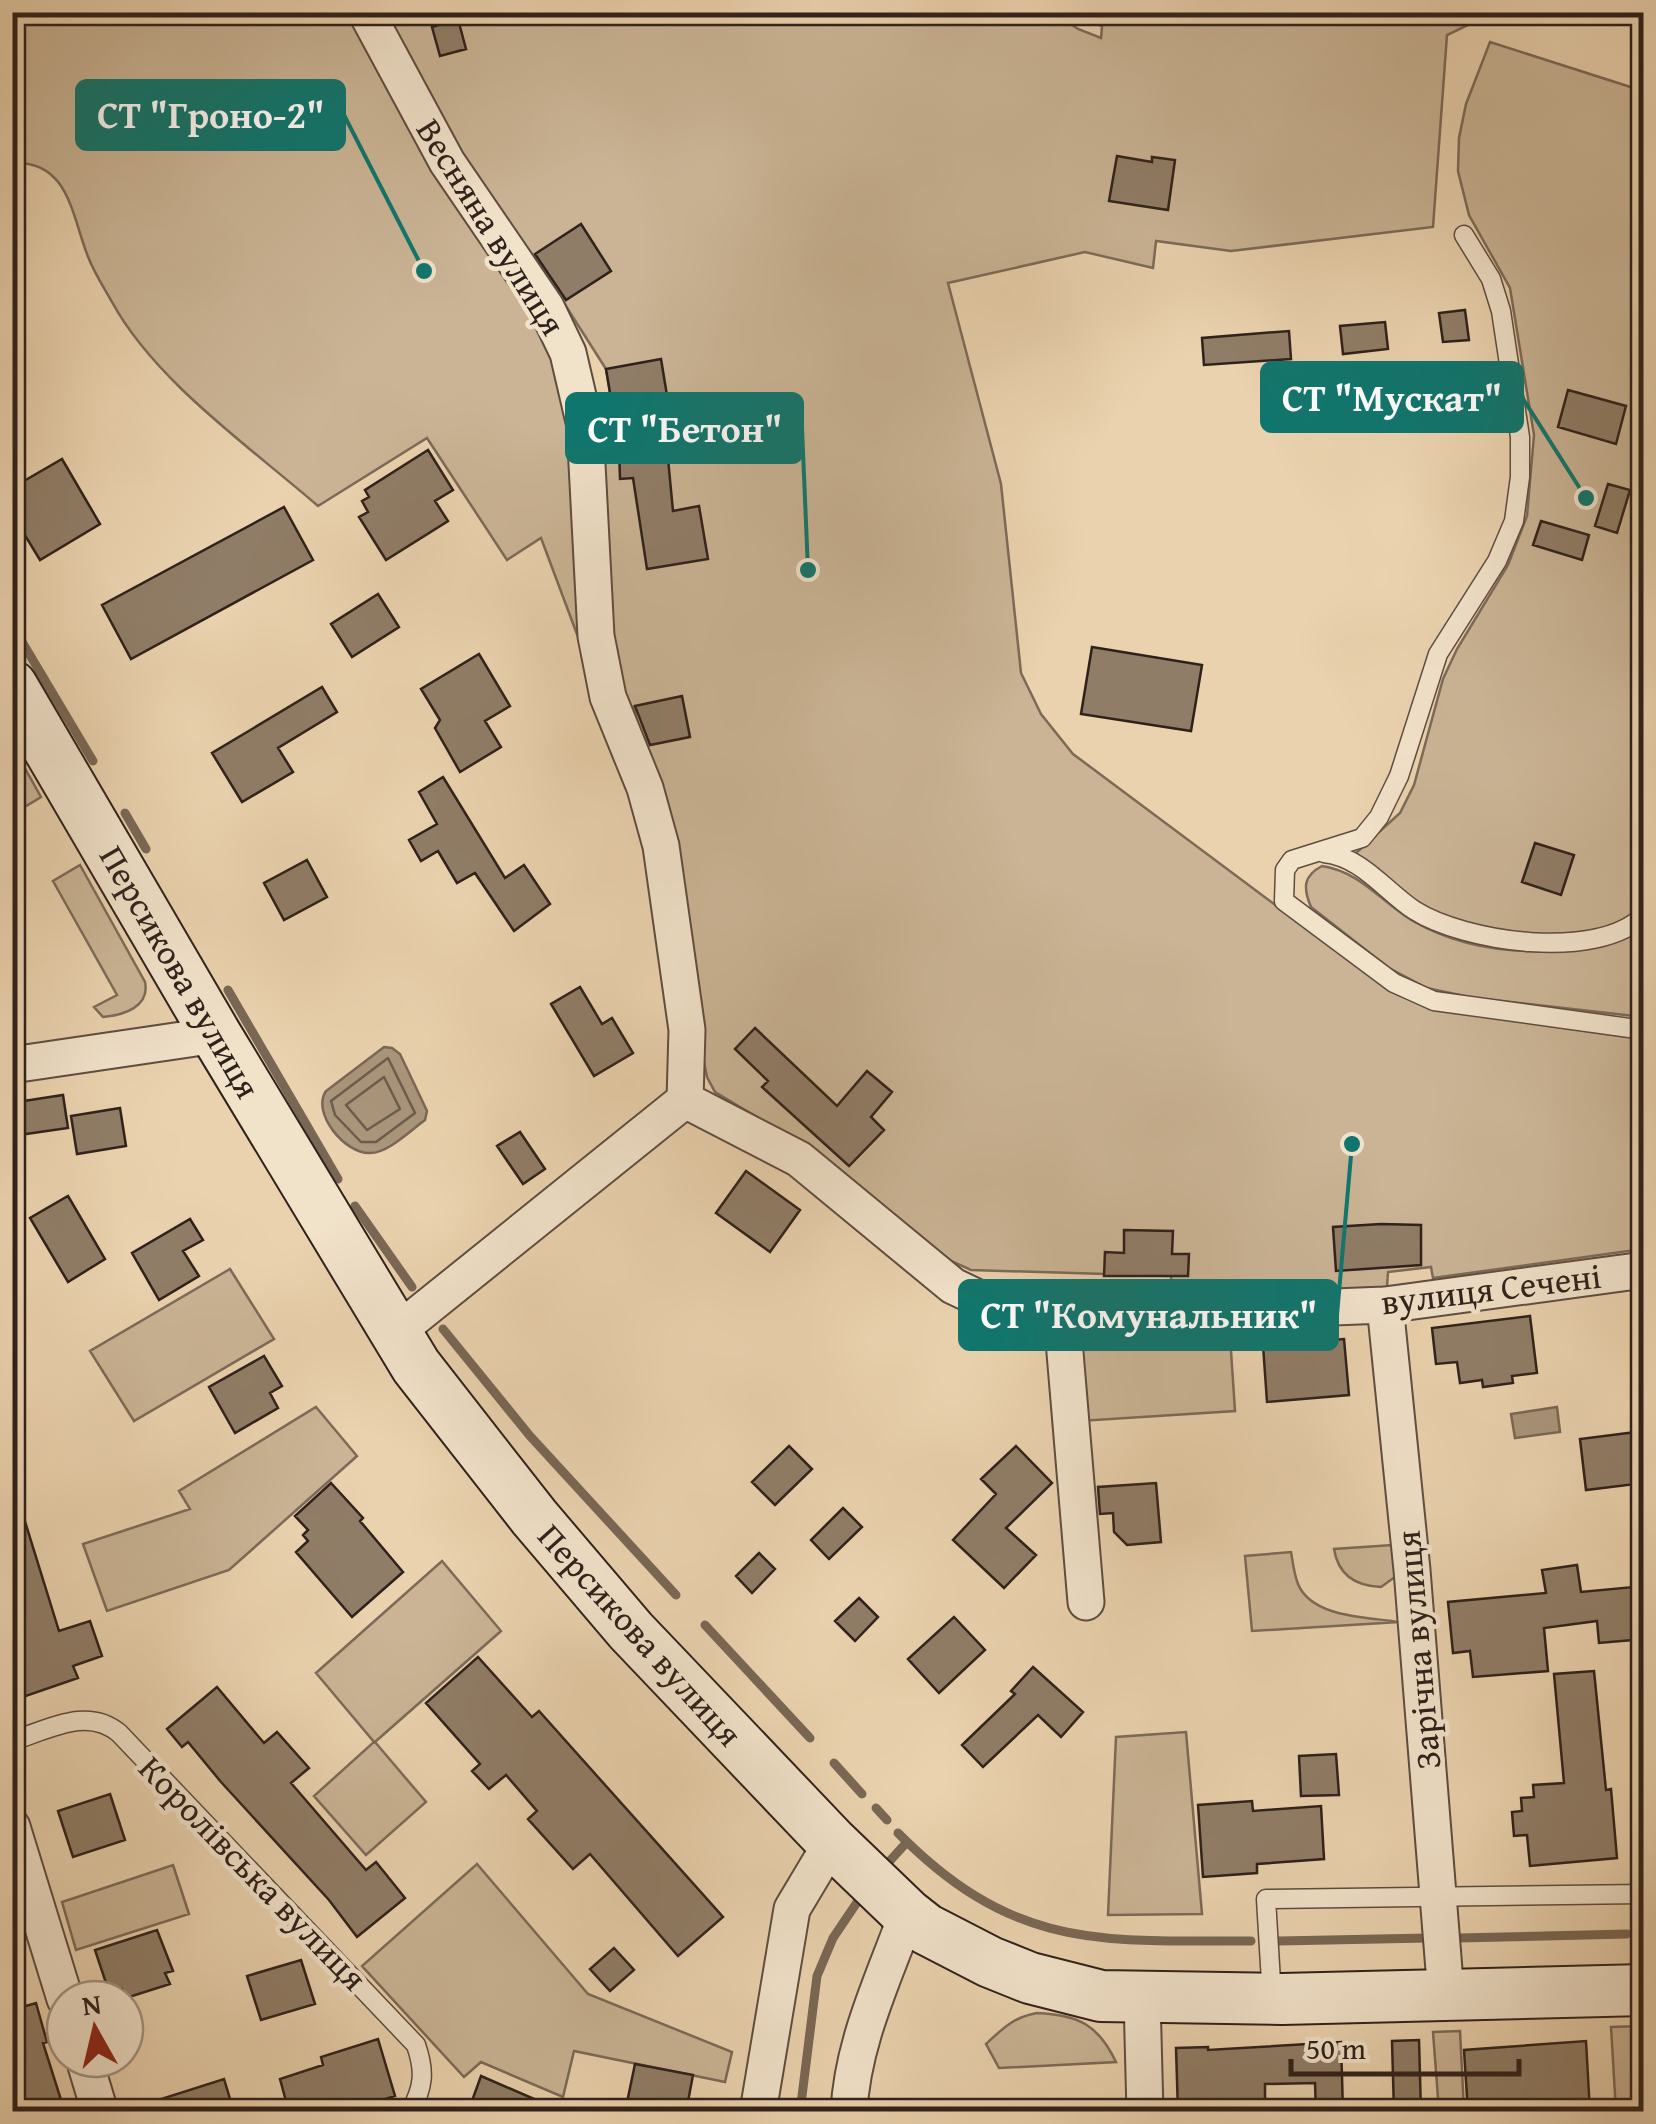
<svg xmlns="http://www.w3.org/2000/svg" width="1656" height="2124" font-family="'Gentium Book Plus',serif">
	<rect width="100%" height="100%" fill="#ead2ae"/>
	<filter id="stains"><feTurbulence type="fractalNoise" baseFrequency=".002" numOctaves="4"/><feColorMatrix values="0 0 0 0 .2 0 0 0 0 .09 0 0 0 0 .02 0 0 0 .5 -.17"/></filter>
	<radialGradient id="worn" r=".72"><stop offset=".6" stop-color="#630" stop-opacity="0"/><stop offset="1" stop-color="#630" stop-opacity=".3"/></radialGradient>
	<path fill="#cab495" stroke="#7c6a58" stroke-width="2.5" d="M1053 12 1078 29 1101 38 1102 26 1082 19 1074 13H1493L1447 35 1433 227 1231 251 1156 241 1153 268 1085 252 948 283 1001 484 1021 673 1041 714 1073 754 1392 992 1434 1009 1643 1039V1249L1433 1278 1431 1267 1388 1272 1387 1287 1232 1295 1172 1290 1171 1276 971 1270 951 1261 802 1144 715 1092 707 1077 634 707 623 708 614 679 599 447 617 446V435L606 369 534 256 523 262 380 13Z
		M12 13H359L565 363 593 677 541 538 507 560 427 438 318 506C250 447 155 381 112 302 103 286 93 271 87 254 72 215 68 160 13 163Z
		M1490 42 1643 91V905C1600 951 1481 935 1430 909 1402 896 1379 872 1356 853L1400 813 1414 785 1443 679 1457 649 1508 565 1527 516 1534 435 1510 288 1469 215 1458 171 1459 138 1466 104Z
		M13 747 41 797 13 814H12Z
		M80 865 145 982C150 1007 124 1015 103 1017L94 1007 117 995 53 881Z
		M1322 866C1361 872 1381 902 1413 921 1479 959 1576 961 1643 928V1017L1474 998 1427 988 1389 968 1311 907C1303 888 1303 876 1322 866Z
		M230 1269 274 1339 134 1421 90 1351Z
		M1229 1321 1235 1411 1080 1421 1071 1328Z
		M316 1407 357 1456 229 1570 107 1611 83 1544 190 1509 179 1491Z
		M1392 1545 1395 1577 1381 1587C1355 1586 1338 1574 1334 1549Z
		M1291 1552C1293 1563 1294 1574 1298 1584 1312 1618 1368 1617 1399 1622L1252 1631 1245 1556Z
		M442 1561 501 1631 375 1742 426 1802 366 1855 314 1796 374 1742 316 1673Z
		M1186 1732 1202 1914 1108 1915 1116 1737Z
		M477 1864 588 1994 732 2052 725 2082 574 2051 563 2097 481 2062 464 2077 362 1966Z
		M173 1865 189 1914 76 1950 62 1902Z
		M1037 2013C1078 2015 1098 2024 1116 2062L999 2068 986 2044C1003 2028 1014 2017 1037 2013Z
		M1643 2026V2111H1616L1611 2027Z
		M1460 2031 1464 2111H1439L1433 2032Z"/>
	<path fill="#aa967c" stroke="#796755" stroke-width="2.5" d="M384 1047 392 1048 400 1054 427 1111 425 1120C410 1131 388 1153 370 1153 345 1154 311 1113 326 1091Z
		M1557 1407 1560 1432 1515 1438 1511 1414Z"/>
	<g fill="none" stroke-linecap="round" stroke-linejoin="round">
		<path stroke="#6c5c4c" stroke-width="2.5" d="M388 1058 415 1113 376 1142H361L335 1115 331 1101Z
			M384 1077 400 1109 367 1130 346 1105Z"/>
		<path stroke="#796755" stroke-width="9" d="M12 625 93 761
			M125 813 146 849
			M228 990 338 1179
			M355 1206 412 1287
			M443 1329 530 1436 676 1595
			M705 1625 810 1738
			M834 1763 862 1794
			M876 1808 887 1820
			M898 1833C1014 1950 1099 1941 1251 1941
			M887 1864 907 1842
			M1459 1938 1627 1934
			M1279 1941 1428 1938
			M800 2112 817 1976 833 1938 862 1895"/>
	</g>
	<path fill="#907d67" stroke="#2f211b" stroke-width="2.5" d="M458 19 466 49 440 56 432 27Z
		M1117 156 1152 162V157L1175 160 1168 210 1109 201Z
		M581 224 611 271 566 300 535 254Z
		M1465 310 1469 340 1443 342 1439 313Z
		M1385 322 1388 349 1343 354 1340 326Z
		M1289 331 1291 359 1204 365 1202 338Z
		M661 359 672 426 665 427 673 511 699 506 708 559 647 569 633 478 620 479 619 446 606 369Z
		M1568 390 1626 406 1616 444 1558 427Z
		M428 450 453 490 435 501 448 521 386 560 359 517 368 512 362 501 369 497 365 490Z
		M62 459 100 524 40 560 12 514V488Z
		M1608 484 1630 490 1617 533 1595 526Z
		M284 507 313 560 131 659 102 605Z
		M1541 521 1589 535 1582 560 1533 545Z
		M378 594 399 627 352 657 331 624Z
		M1092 647 1202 665 1191 731 1081 714Z
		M479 654 510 706 485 721 501 747 460 772 435 728 440 720 421 689Z
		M322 687 337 712 278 748 293 772 242 802 212 753Z
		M682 696 690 737 650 745 635 706Z
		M443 777 505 878 524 865 550 904 514 931 475 873 457 883 438 851 421 861 409 840 437 824 419 792Z
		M1535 843 1574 855 1561 895 1522 882Z
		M307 860 327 897 284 920 264 883Z
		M580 987 602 1024 612 1018 633 1053 594 1076 551 1004Z
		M755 1028 837 1106 867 1071 892 1092 871 1117 884 1130 849 1166 762 1087 768 1081 735 1049Z
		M63 1095 68 1128 12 1136V1108H18L17 1102Z
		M120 1108 126 1146 77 1154 71 1116Z
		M520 1132 545 1169 523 1184 497 1146Z
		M746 1171 800 1210 770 1252 716 1213Z
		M68 1196 105 1259 68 1282 30 1218Z
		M190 1219 203 1240 183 1251 199 1276 159 1300 132 1253Z
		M1381 1224 1421 1225V1265L1336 1271 1333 1227Z
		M1124 1230 1173 1231 1172 1254H1189L1188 1276H1104L1105 1252 1124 1253Z
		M1530 1316 1537 1373 1512 1376 1513 1383 1483 1387 1482 1380 1460 1383 1457 1362 1436 1364 1432 1328Z
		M1344 1339 1349 1395 1267 1402 1263 1345Z
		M264 1356 282 1386 270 1393 278 1408 235 1433 209 1387Z
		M1644 1431V1483L1586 1490 1580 1439Z
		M789 1446 812 1469 775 1505 752 1482Z
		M1016 1446 1052 1483 1006 1528 1036 1555 1004 1588 953 1540 996 1494 981 1479Z
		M331 1483 363 1518 360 1521 403 1572 352 1617 296 1552 308 1541 303 1535 308 1530 295 1516Z
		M1156 1483 1161 1542 1127 1545 1114 1532 1113 1513 1100 1514 1098 1487Z
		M18 1499 59 1631 90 1621 102 1656 73 1666 78 1678 20 1698 12 1675V1500Z
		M843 1508 862 1527 829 1559 811 1540Z
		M759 1553 775 1569 752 1593 736 1576Z
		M1577 1565 1581 1592 1644 1586V1639L1599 1643 1597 1621 1544 1628 1548 1671 1473 1677 1470 1651 1453 1653 1448 1602 1546 1593 1542 1570Z
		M859 1598 878 1617 855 1641 835 1621Z
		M954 1617 985 1650 939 1693 908 1659Z
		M478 1657 532 1717 539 1711 723 1917 678 1956 590 1854 573 1869 528 1819 537 1811 506 1775 489 1789 472 1771 480 1764 426 1703Z
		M1033 1667 1083 1712 1061 1737 1038 1715 983 1767 962 1745 1015 1694 1011 1691Z
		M1594 1671 1606 1790 1611 1789 1617 1858 1530 1866 1527 1835 1514 1836 1512 1812 1522 1811 1521 1798 1534 1797 1533 1785 1564 1783 1554 1674Z
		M217 1687 264 1743 277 1732 309 1768 291 1783 366 1870 376 1862 405 1898 357 1937 329 1900 221 1782 188 1742 182 1747 167 1729Z
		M1336 1754 1339 1795 1301 1796 1299 1756Z
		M110 1794 125 1840 73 1857 58 1811Z
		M1252 1801 1253 1811 1321 1806 1324 1859 1257 1864V1873L1203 1877 1198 1805Z
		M157 1930 173 1971 165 1973 170 1984 126 1998 122 1989 109 1992 95 1950Z
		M614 1948 634 1970 610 1991 590 1969Z
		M301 1960 315 2004 261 2020 247 1976Z
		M36 2003 47 2042 43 2043 62 2103 35 2112H12V2010Z
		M378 2039 395 2096 385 2099 388 2112H289L280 2079 323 2065 321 2057Z
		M1419 2040 1421 2112H1394L1392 2041Z
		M1586 2041 1590 2112H1468L1464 2050Z
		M1341 2042 1343 2112H1316L1315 2083 1265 2084V2112H1178L1176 2048 1208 2047V2050Z
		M635 2064 693 2075 686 2112H625Z
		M481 2076 564 2112H468Z
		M224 2079 234 2112H140L139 2106Z"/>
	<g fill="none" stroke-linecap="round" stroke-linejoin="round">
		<defs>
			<path id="lane" d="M1464 235 1491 279 1501 311 1520 437V477L1514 521 1497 561 1438 654 1399 776 1379 817 1362 838 1292 860 1285 870 1284 901 1394 983 1434 1001 1644 1030
				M1324 853C1362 857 1384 890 1414 910 1464 942 1598 962 1644 915
				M12 1741C48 1730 87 1706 119 1733L416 2045C425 2071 424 2087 410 2112
				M1272 1998 1266 1899 1644 1894"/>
			<path id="street" d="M366 12 447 162 546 307 568 353 585 426 596 636 608 697 645 788 661 846 687 1030 685 1100
				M12 1065 216 1035
				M685 1100 799 1159 953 1286 995 1306 1018 1312 1076 1317 1385 1305 1644 1270
				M1385 1305 1412 1570 1446 1995
				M1062 1317 1086 1602
				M394 1334 685 1100
				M12 1827 65 1999
				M1142 1998 1145 2112
				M84 2059 100 2112
				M758 2112 792 1909 832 1842
				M849 2112C852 2043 884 1978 907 1914"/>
			<path id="secondary" d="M12 686 216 1035 416 1366 534 1517 631 1631 832 1842 907 1914 926 1929 990 1962 1030 1978 1101 1996 1282 1999 1644 1990"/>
		</defs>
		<use href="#lane" stroke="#5e4d40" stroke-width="21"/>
		<use href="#street" stroke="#5e4d40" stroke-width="39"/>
		<use href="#secondary" stroke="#2f211b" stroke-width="54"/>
		<use href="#lane" stroke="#f1e2ca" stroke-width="18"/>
		<use href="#street" stroke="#f1e2ca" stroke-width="35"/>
		<use href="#secondary" stroke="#f1e2ca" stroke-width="50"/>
	</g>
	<g text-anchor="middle" stroke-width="9" stroke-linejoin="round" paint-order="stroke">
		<g font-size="35" fill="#2f211b" stroke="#f1e2ca">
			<text transform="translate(491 227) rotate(58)" y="12">Весняна вулиця</text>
			<text transform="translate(180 972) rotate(60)" y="12">Персикова вулиця</text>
			<text transform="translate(1491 1289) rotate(-7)" y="12">вулиця Сечені</text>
			<text transform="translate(640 1635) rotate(48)" y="12">Персикова вулиця</text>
			<text transform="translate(1418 1650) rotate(-95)" y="12">Зарічна вулиця</text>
			<text transform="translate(253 1873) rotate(46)" y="12">Королівська вулиця</text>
		</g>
	</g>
	<path fill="none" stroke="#0f766e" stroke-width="4" d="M424 271L344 115M1586 498L1522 397M808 570L802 428M1352 1144L1337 1315"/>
	<g fill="#0f766e" stroke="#f1e2ca" stroke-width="4">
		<circle cx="424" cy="271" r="10"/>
		<circle cx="1586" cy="498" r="10"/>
		<circle cx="808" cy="570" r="10"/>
		<circle cx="1352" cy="1144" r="10"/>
	</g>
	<g fill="#0f766e" stroke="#0f766e" stroke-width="4">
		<rect x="77" y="81" width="267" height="68" rx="10"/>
		<rect x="1262" y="363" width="260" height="68" rx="10"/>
		<rect x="567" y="394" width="235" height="68" rx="10"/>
		<rect x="960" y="1281" width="377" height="68" rx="10"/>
	</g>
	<g font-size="38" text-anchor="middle" font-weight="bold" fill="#fff">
		<text x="211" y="128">СТ "Гроно-2"</text>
		<text x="1392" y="411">СТ "Мускат"</text>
		<text x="685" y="442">СТ "Бетон"</text>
		<text x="1149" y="1328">СТ "Комунальник"</text>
	</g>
	<rect width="1656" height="2124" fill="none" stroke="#ead2ae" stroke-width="50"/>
	<rect x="15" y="15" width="1626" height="2094" fill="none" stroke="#2f211b" stroke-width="5"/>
	<rect x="25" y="25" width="1606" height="2074" fill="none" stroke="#2f211b" stroke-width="2.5"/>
	<g transform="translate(95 2029) rotate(352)"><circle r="48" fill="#f1e2ca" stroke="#a39584" stroke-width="2.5"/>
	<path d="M0-8L18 38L0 25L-18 38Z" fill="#8f2418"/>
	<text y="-15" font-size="28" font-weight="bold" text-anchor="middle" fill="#2f211b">N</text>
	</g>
	<path d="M1291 2059v15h228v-15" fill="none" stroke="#2f211b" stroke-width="5"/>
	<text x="1306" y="2059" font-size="30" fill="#2f211b" stroke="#f1e2ca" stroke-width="8" paint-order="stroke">50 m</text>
	<rect width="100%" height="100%" filter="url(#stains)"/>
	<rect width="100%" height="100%" fill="url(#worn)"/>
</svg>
